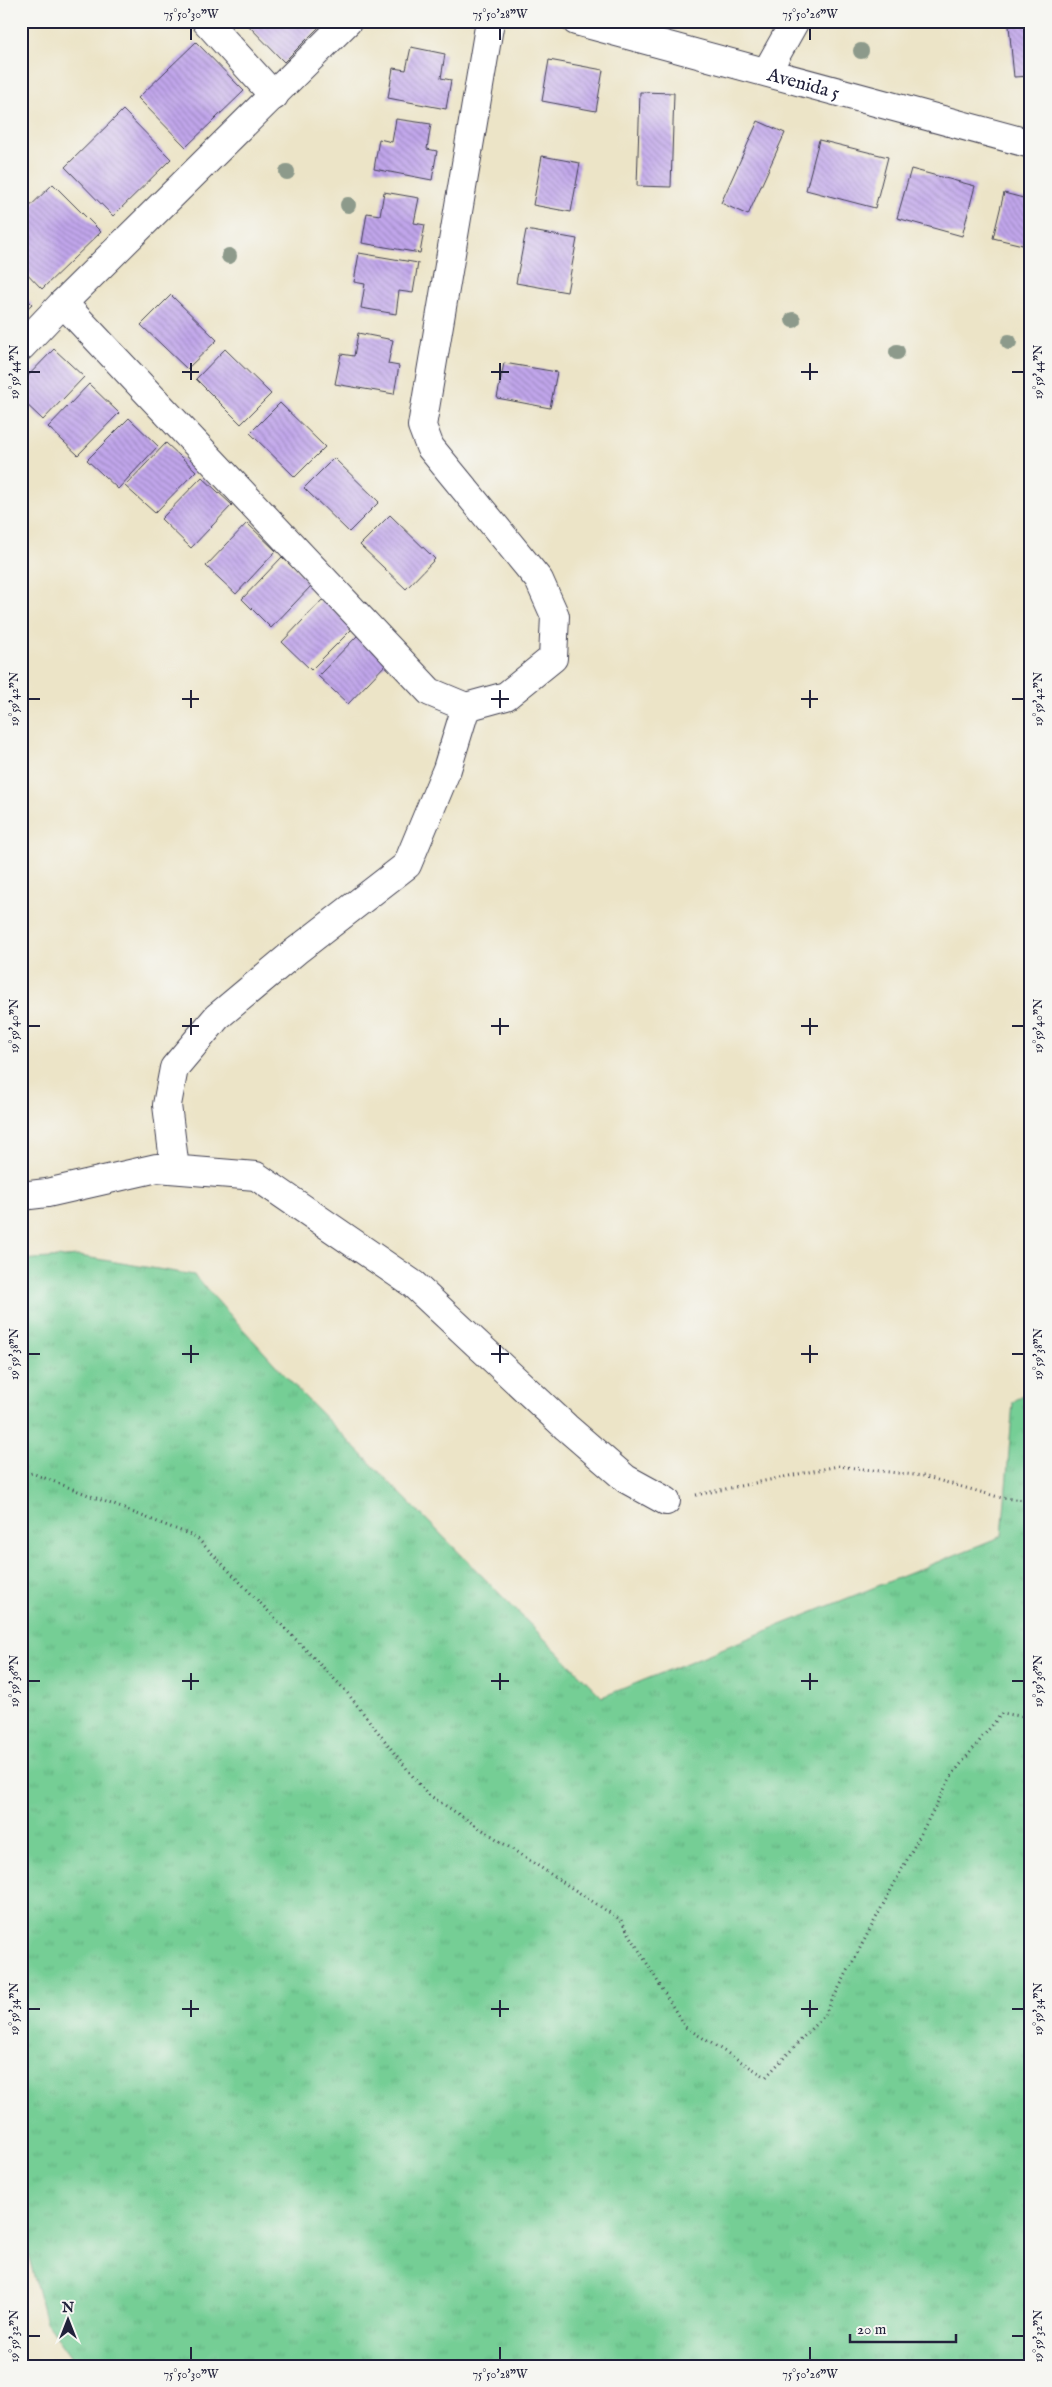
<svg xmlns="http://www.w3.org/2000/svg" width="1052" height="2387" font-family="'IM FELL English',serif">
	<defs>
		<pattern id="grass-tufts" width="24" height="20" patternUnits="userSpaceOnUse" patternTransform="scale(1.25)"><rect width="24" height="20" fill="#74ce95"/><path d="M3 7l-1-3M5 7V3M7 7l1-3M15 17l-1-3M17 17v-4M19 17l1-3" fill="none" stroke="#64b181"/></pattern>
		<pattern id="building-back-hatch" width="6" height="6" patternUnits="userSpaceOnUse" patternTransform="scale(1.25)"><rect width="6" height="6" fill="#c1a6eb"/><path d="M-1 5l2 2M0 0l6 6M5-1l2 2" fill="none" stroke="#9c87c0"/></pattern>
	</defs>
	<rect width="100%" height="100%" fill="#f6f6f2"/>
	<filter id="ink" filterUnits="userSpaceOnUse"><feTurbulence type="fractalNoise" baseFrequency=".02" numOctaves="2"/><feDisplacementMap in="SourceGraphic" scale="10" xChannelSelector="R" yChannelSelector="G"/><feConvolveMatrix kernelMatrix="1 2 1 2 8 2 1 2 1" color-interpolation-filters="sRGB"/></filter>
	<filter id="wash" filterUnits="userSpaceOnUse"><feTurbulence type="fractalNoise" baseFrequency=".0096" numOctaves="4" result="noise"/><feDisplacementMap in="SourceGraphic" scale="20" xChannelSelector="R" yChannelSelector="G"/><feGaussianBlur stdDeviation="1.12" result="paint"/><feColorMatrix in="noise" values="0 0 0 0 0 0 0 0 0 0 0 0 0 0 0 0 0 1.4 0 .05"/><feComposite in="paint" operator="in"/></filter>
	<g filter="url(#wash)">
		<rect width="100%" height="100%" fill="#ece4c7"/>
		<path fill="url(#grass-tufts)" stroke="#4b7868" d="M79 1256 194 1275 301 1393 602 1697 1002 1536 1013 1402 1031 1389V2366H78L46 2322 21 2227V1928L24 1924 21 1836V1260Z"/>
		<g id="blocks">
			<path fill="url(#building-back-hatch)" d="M244 21H325L284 62Z
				M1031 24V76L1014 77 1009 26Z
				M196 42 244 91 186 147 138 98Z
				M411 47 445 54 441 78 451 80 446 109 388 98 393 68 406 70Z
				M549 60 603 70 596 111 542 101Z
				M640 92 674 93 671 187 637 186Z
				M123 110 171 159 113 216 65 167Z
				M396 119 431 124 427 149 437 151 432 180 374 169 379 139 392 142Z
				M758 121 785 133 748 215 721 203Z
				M819 140 888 157 875 208 806 190Z
				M542 156 580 163 571 212 533 205Z
				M911 169 975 186 962 236 897 218Z
				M53 184 101 232 42 289 21 267V215Z
				M384 192 419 198 414 223 425 225 420 253 362 243 367 213 380 215Z
				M1004 193 1031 200V247L993 238Z
				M526 230 577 239 567 292 516 283Z
				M359 253 418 263 413 293 399 291 396 314 361 308 365 284 354 282Z
				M21 293 32 304 21 314Z
				M171 295 217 340 187 369 141 325Z
				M358 333 393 340 388 364 399 366 394 394 335 384 341 354 354 356Z
				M54 349 84 377 43 420 21 399V383Z
				M225 349 271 394 241 424 196 379Z
				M504 363 557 372 550 408 497 398Z
				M89 384 119 413 78 455 48 427Z
				M280 403 325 447 295 477 250 433Z
				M129 418 158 446 118 489 87 460Z
				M166 443 196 471 155 513 125 486Z
				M334 458 379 502 349 532 304 488Z
				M202 477 232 505 191 548 161 519Z
				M390 515 435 559 406 589 360 545Z
				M247 523 276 551 236 594 206 566Z
				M282 557 312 585 271 628 242 599Z
				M323 599 353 628 311 670 282 642Z
				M359 634 388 662 348 704 318 676Z"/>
		</g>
	</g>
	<g filter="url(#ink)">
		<use href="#blocks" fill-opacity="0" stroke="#403f50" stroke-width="1"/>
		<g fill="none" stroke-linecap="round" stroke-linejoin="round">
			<defs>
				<path id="street" d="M206 21 274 96
					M767 71 795 21
					M63 303 430 692 466 707 506 696 553 658 555 616 539 580 430 447 422 426 490 21
					M175 1169 167 1105 174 1068 217 1017 296 951 407 865 447 769 466 707
					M21 1196 47 1193 157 1168 256 1176 413 1284 566 1427 626 1479 666 1501"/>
				<g id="secondary">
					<path id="s1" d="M576 21 1031 144"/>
					<path d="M21 347 63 303 348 21"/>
				</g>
			</defs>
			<use href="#street" stroke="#403f50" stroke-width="30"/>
			<use href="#secondary" stroke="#403f50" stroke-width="30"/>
			<path stroke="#403f50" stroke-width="3" stroke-dasharray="1 4" stroke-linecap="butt" d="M21 1476 32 1473 196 1537 345 1690 426 1793 621 1920 685 2027 766 2077 825 2014 952 1775 1002 1713 1031 1718
				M696 1495 838 1466 923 1476 1002 1498 1025 1500"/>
			<use href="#street" stroke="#fff" stroke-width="28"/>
			<use href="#secondary" stroke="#fff" stroke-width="28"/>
		</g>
		<g fill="#8d9a8b">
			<circle cx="861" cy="51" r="8"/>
			<circle cx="287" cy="172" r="8"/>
			<circle cx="348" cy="205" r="8"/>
			<circle cx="229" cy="256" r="8"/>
			<circle cx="793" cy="320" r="8"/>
			<circle cx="1009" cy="342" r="8"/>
			<circle cx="897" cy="352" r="8"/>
		</g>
	</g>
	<path fill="none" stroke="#22223b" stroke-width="2" d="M191 28V40M500 28V40M810 28V40M191 363V380M500 363V380M810 363V380M28 372H40M182 372H199M491 372H509M801 372H818M1012 372H1024M191 690V708M500 690V708M810 690V708M28 699H40M182 699H199M491 699H509M801 699H818M1012 699H1024M191 1018V1035M500 1018V1035M810 1018V1035M28 1026H40M182 1026H199M491 1026H509M801 1026H818M1012 1026H1024M191 1345V1363M500 1345V1363M810 1345V1363M28 1354H40M182 1354H199M491 1354H509M801 1354H818M1012 1354H1024M191 1673V1690M500 1673V1690M810 1673V1690M28 1681H40M182 1681H199M491 1681H509M801 1681H818M1012 1681H1024M191 2000V2017M500 2000V2017M810 2000V2017M28 2009H40M182 2009H199M491 2009H509M801 2009H818M1012 2009H1024M28 2336H40M1012 2336H1024M191 2347V2360M500 2347V2360M810 2347V2360"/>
	<g text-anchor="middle" stroke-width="4" stroke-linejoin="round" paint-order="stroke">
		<g font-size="19" fill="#22223b" stroke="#f6f6f2">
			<text dy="7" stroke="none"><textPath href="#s1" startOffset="236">Avenida 5</textPath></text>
		</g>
	</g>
	<rect width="1052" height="2387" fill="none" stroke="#f6f6f2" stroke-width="55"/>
	<g transform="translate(68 2320)" stroke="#f6f6f2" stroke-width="4" paint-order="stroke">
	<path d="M0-4L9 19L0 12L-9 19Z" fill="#22223b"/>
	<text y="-8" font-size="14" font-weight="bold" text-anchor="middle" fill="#22223b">N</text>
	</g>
	<path d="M850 2334v8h106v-8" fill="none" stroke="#22223b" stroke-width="2.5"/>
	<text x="857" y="2334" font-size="15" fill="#22223b" stroke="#f6f6f2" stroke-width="4" paint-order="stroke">20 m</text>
	<rect x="28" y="28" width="996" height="2332" fill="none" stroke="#22223b" stroke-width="2"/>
	<g font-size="12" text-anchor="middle" fill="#22223b">
		<text x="191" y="18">75°50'30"W</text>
		<text x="500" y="18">75°50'28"W</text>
		<text x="810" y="18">75°50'26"W</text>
		<text transform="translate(14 372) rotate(-90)" y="4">19°59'44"N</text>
		<text transform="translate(1038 372) rotate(-90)" y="4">19°59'44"N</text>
		<text transform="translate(14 699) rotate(-90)" y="4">19°59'42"N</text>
		<text transform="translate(1038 699) rotate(-90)" y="4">19°59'42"N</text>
		<text transform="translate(14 1026) rotate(-90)" y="4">19°59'40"N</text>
		<text transform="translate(1038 1026) rotate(-90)" y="4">19°59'40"N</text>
		<text transform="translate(14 1354) rotate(-90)" y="4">19°59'38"N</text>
		<text transform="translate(1038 1354) rotate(-90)" y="4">19°59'38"N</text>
		<text transform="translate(14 1681) rotate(-90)" y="4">19°59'36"N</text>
		<text transform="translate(1038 1681) rotate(-90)" y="4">19°59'36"N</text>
		<text transform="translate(14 2009) rotate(-90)" y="4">19°59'34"N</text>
		<text transform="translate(1038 2009) rotate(-90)" y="4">19°59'34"N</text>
		<text transform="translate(14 2336) rotate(-90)" y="4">19°59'32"N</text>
		<text transform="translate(1038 2336) rotate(-90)" y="4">19°59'32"N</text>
		<text x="191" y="2378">75°50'30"W</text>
		<text x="500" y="2378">75°50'28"W</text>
		<text x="810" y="2378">75°50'26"W</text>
	</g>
</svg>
